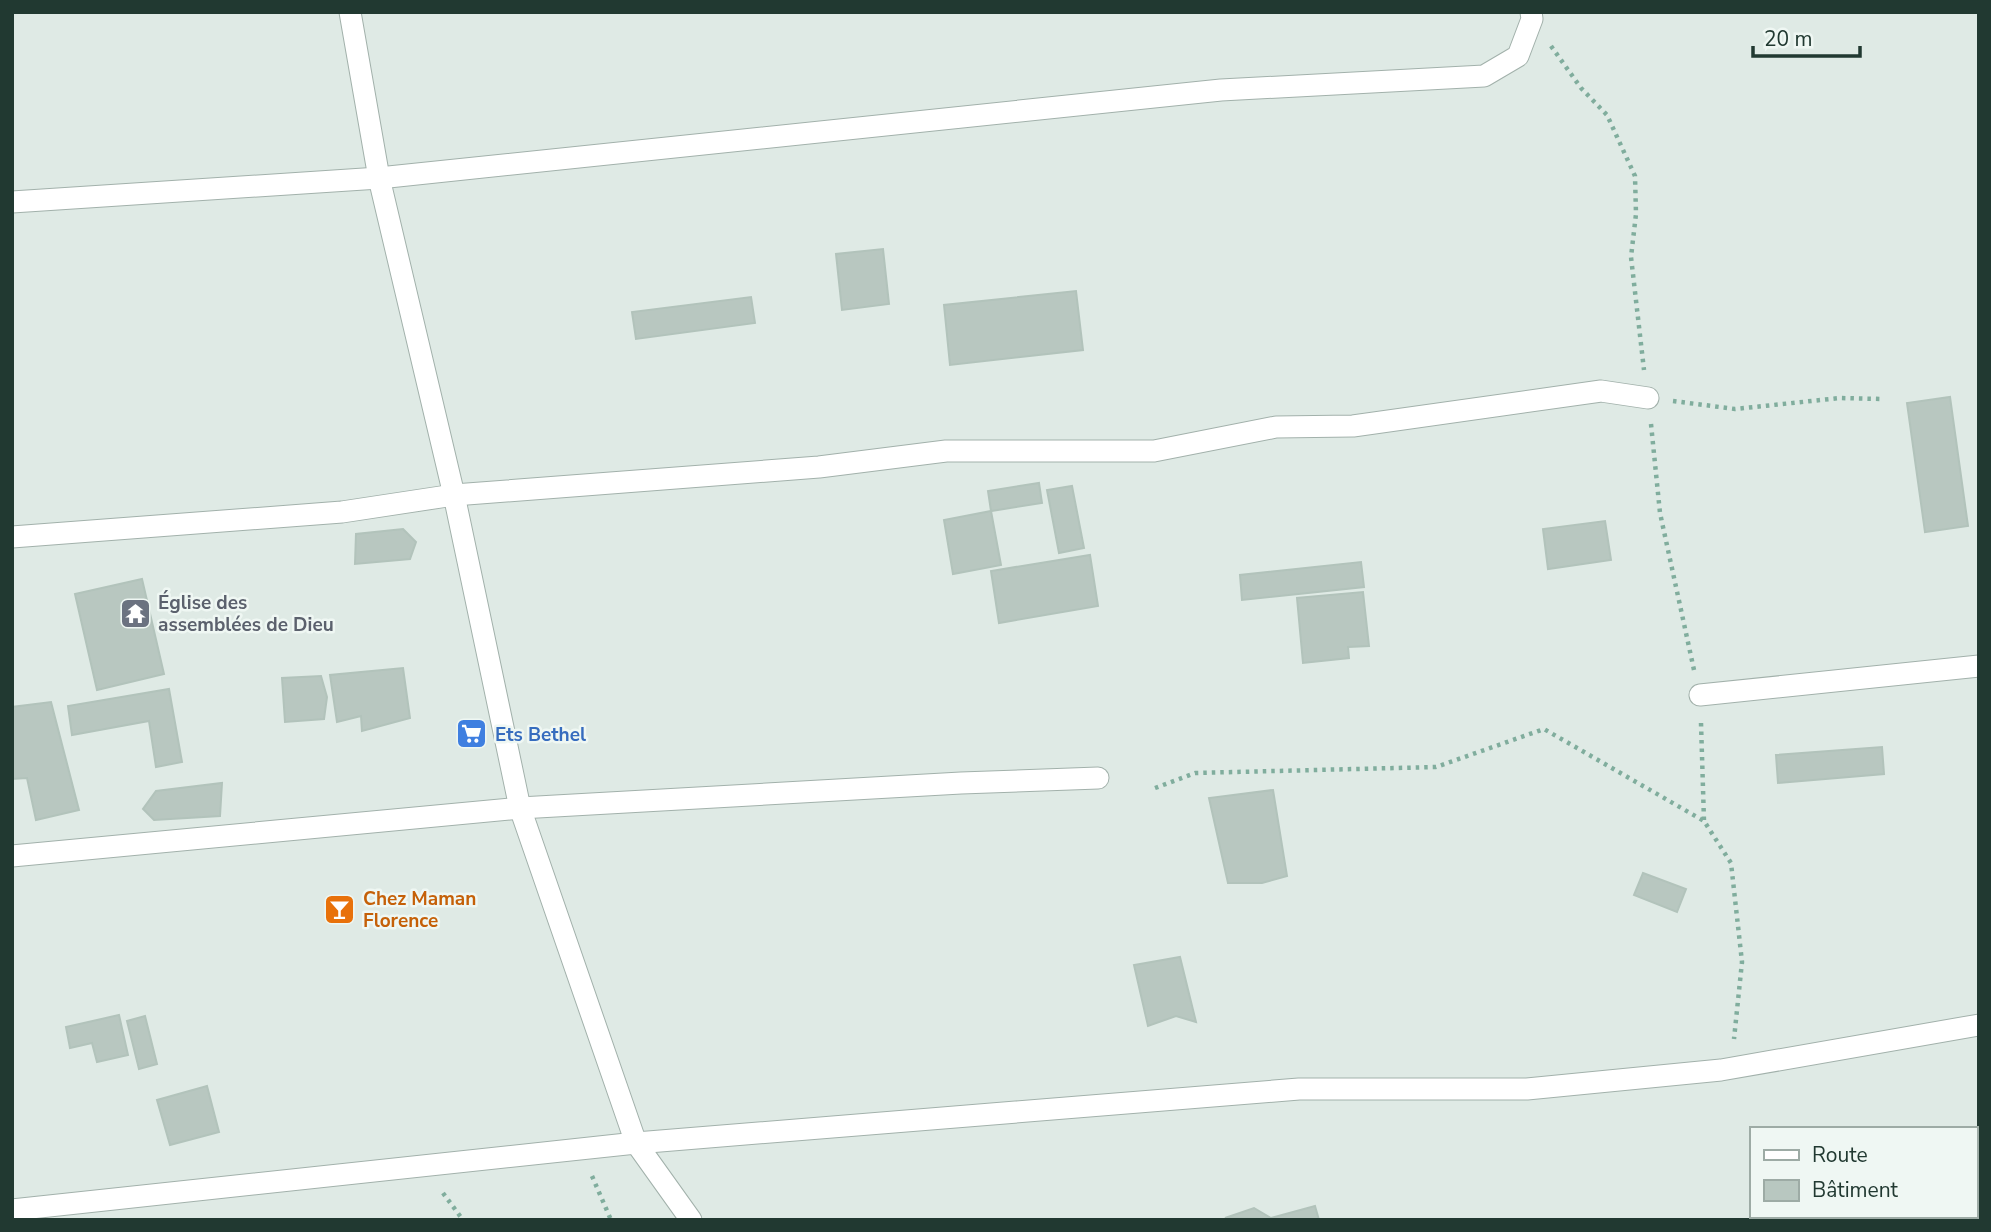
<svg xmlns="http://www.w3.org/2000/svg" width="1991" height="1232" font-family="'Nunito Sans',sans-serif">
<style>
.building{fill:#b8c7c0;stroke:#b2c3bb;stroke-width:2}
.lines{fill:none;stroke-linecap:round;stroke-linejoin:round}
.street-casing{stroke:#a2b1ab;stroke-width:23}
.path{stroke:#80ad9d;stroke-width:4.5;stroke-dasharray:3.5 5;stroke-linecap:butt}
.street{stroke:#fff;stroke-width:21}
.labels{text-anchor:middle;stroke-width:5;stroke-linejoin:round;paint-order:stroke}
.worship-label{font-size:19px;font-weight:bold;fill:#5b616d;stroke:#eff7f3;text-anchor:start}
.shop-label{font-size:19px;font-weight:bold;fill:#366cbe;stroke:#eff7f3;text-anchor:start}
.food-label{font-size:19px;font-weight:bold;fill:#c56008;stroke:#eff7f3;text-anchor:start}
</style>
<rect width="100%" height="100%" fill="#dfeae5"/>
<g class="building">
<polygon points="883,249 889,304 842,310 836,254"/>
<polygon points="1076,291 1083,350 950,365 944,305"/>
<polygon points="751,297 755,323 636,339 632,312"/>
<polygon points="1950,397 1968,526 1925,532 1907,403"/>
<polygon points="1039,483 1042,503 991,511 988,491"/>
<polygon points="1072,486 1084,548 1059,553 1047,490"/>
<polygon points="991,511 1001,565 953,574 944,520"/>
<polygon points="1605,521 1611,560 1548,569 1543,529"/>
<polygon points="403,529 416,542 410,559 355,564 356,534"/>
<polygon points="1090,555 1098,606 999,623 991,571"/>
<polygon points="1361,562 1364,587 1242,600 1240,575"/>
<polygon points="142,579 164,674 97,690 75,594"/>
<polygon points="1363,592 1369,646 1348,647 1349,658 1303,663 1297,598"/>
<polygon points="403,668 410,718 362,731 361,716 337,722 330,675"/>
<polygon points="321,676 327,697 324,719 285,722 282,678"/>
<polygon points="169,689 182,762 156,767 149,721 72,735 68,706"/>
<polygon points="51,702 79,810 36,820 27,778 12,779 12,707"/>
<polygon points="1882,747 1884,774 1778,783 1776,755"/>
<polygon points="222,783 220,816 154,820 143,809 156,791"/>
<polygon points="1273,790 1287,876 1262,883 1228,883 1209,798"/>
<polygon points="1643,873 1686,889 1677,912 1634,895"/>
<polygon points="1180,957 1196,1022 1176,1016 1148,1026 1134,965"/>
<polygon points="119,1015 128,1055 97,1062 92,1043 70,1048 66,1027"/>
<polygon points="145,1016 157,1064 139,1069 127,1021"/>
<polygon points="207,1086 219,1132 170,1145 157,1100"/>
<polygon points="1315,1206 1319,1220 1225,1218 1254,1208 1271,1218"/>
</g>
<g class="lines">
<defs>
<g id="street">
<polyline points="350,12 379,178 454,495 520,808 636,1143 691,1220"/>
<polyline points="12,202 379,178 1221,90 1484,76 1518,56 1532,19 1531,12"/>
<polyline points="12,537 342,512 454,495 819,467 946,451 1154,451 1276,427 1353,426 1601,391 1648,398"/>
<polyline points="1700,695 1979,666"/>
<polyline points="12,856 520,808 961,783 1098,778"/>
<polyline points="12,1210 636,1143 1299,1089 1527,1089 1721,1070 1979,1025"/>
</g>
</defs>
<use href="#street" class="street-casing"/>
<g class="path">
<polyline points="1551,46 1581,88 1607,115 1635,176 1636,214 1631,257 1644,370"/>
<polyline points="1673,401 1735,409 1840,398 1882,399"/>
<polyline points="1651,424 1660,513 1694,670"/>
<polyline points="1701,723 1704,821"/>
<polyline points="1155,788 1195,773 1436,767 1544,729 1704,821 1731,863 1742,962 1734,1039"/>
<polyline points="592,1176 611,1220"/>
<polyline points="443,1193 463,1220"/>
</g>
<use href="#street" class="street"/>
</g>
<defs>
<symbol id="temple-square" viewBox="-11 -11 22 22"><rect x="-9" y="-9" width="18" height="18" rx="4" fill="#6b7280" stroke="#eff7f3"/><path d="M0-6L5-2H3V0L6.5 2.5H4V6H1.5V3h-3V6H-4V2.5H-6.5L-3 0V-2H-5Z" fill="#fff"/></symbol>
<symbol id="supermarket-square" viewBox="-11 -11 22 22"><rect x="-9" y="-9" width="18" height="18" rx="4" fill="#3f7fe0" stroke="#eff7f3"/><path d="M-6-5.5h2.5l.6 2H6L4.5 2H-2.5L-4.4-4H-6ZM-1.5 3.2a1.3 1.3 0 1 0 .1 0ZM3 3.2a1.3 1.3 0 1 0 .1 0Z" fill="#fff"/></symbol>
<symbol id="bar-square" viewBox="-11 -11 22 22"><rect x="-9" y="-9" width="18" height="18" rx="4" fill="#e8710a" stroke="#eff7f3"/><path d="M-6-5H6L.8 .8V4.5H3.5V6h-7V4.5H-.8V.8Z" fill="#fff"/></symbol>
</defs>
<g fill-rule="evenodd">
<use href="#temple-square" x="118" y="596" width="35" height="35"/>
<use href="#supermarket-square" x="454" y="716" width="35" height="35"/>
<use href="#bar-square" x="322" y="892" width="35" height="35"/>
</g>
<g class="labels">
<g class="worship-label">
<text x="158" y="609">Église des<tspan x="158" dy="22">assemblées de Dieu</tspan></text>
</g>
<g class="shop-label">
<text x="495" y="741">Ets Bethel</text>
</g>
<g class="food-label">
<text x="363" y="905">Chez Maman<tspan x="363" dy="22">Florence</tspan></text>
</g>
</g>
<rect width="1991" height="1232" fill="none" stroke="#213931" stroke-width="28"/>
<rect x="1750" y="1127" width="228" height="91" fill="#eff7f3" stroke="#9daba5" stroke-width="2"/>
<rect x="1764" y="1150" width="35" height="10" fill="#ffffff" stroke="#9daba5" stroke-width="2"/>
<text x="1812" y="1162" font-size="21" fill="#213931">Route</text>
<rect x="1764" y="1180" width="35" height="21" fill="#b8c7c0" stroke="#9daba5" stroke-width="2"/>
<text x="1812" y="1197" font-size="21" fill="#213931">Bâtiment</text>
<path d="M1753 46v10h107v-10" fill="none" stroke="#213931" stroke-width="3.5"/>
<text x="1764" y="46" font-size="21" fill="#213931" stroke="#eff7f3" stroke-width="5" paint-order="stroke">20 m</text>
</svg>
